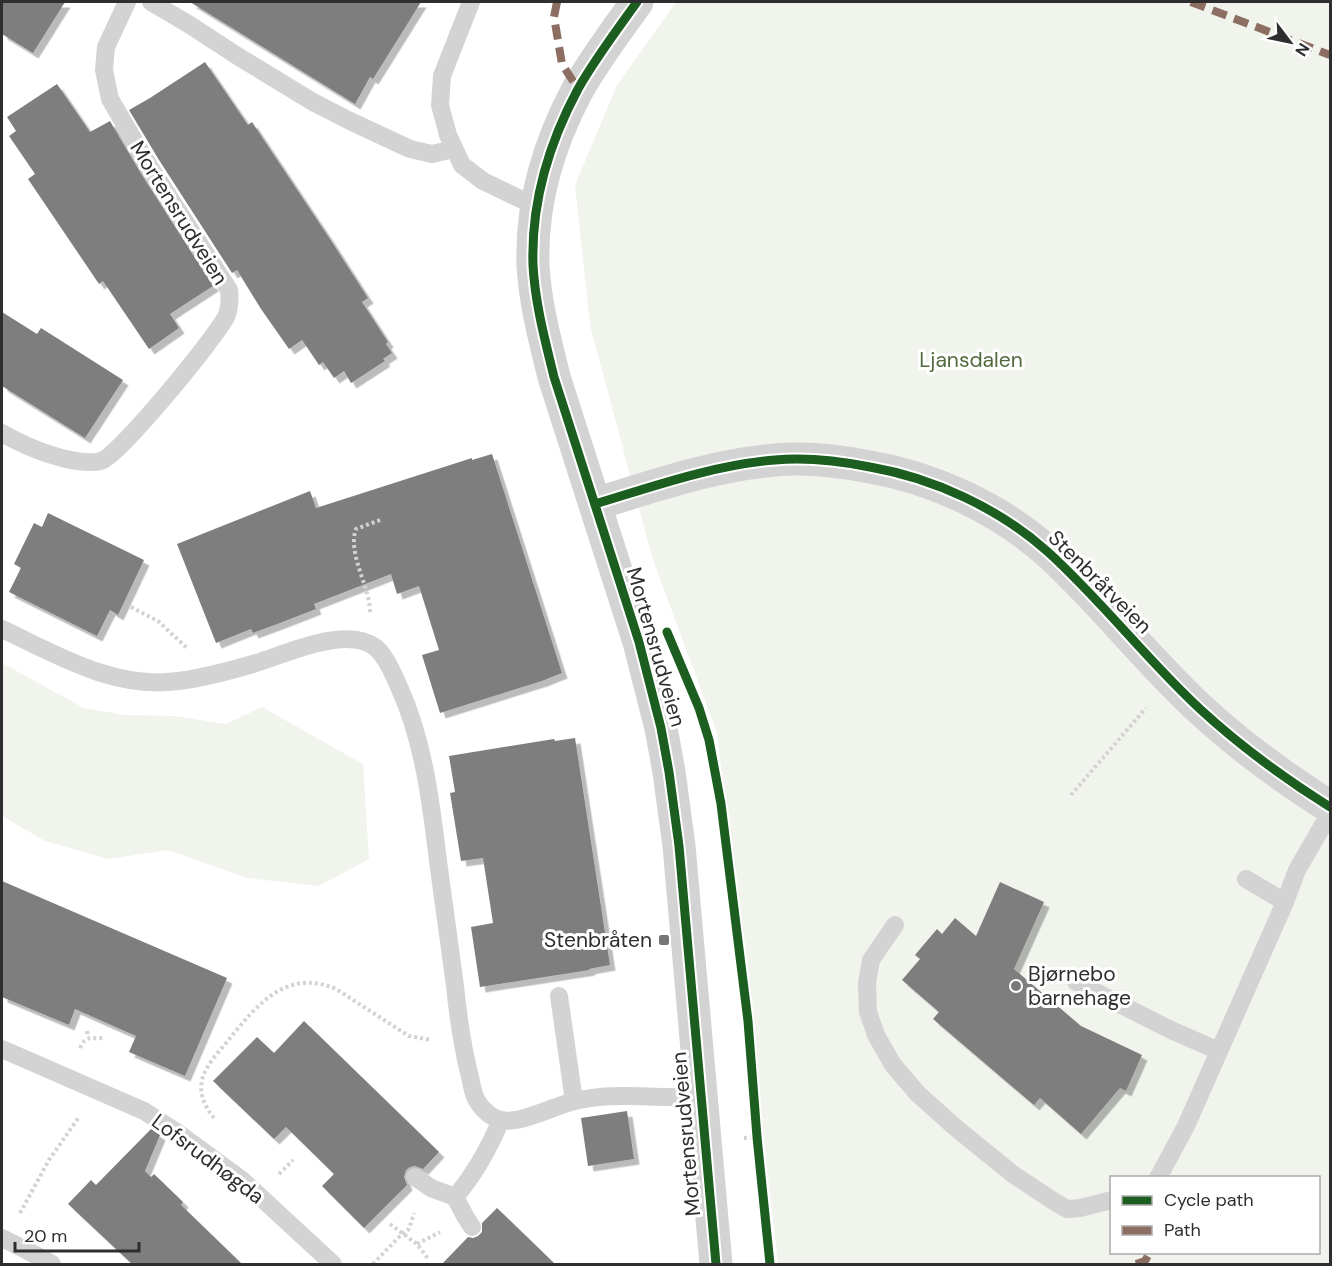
<svg xmlns="http://www.w3.org/2000/svg" width="1332" height="1266" font-family="'DM Sans',sans-serif">
<style>
.green{fill:#f0f4ec;fill-rule:evenodd}
.building{fill:#7e7e7e;filter:url(#shadow)}
.lines{fill:none;stroke-linecap:round;stroke-linejoin:round}
.path{stroke:#d3d3d3;stroke-width:4;stroke-dasharray:3 3;stroke-linecap:butt}
.service{stroke:#d3d3d3;stroke-width:18}
.minor{stroke:#d3d3d3;stroke-width:33}
.tertiary{stroke:#d3d3d3;stroke-width:33}
.quiet{stroke:#8d6e63;stroke-width:8;stroke-dasharray:15 8;stroke-linecap:butt}
.cycleway-casing{stroke:#fff;stroke-width:13}
.cycleway{stroke:#1b5e20;stroke-width:9}
.poi-dot{fill:#777;stroke:#fff;stroke-width:2}
.labels{text-anchor:middle;stroke-width:6;stroke-linejoin:round;paint-order:stroke}
.street-label{font-size:21px;fill:#2e2e2e;stroke:#fff}
.park-label{font-size:21px;fill:#50693d;stroke:#fff}
.poi-label{font-size:21px;fill:#2e2e2e;stroke:#fff;text-anchor:end}
</style>
<defs>
<filter id="shadow"><feDropShadow dx="5.5" dy="5.5" stdDeviation="0" flood-color="#0004"/></filter>
</defs>
<rect width="100%" height="100%" fill="#fff"/>
<g class="green">
<path d="M 676,2 L 1330,2 L 1330,1264 L 778,1264 L 717,733 L 652,557 L 590,325 L 575,185 L 617,85 ZM 1112,1178 L 1318,1178 L 1318,1252 L 1112,1252 Z"/>
<polygon points="2,663 84,708 124,715 174,716 226,724 262,707 363,764 369,859 319,886 247,878 168,850 108,859 45,841 2,816"/>
</g>
<g class="building">
<polygon points="2,2 65,2 33,53 2,34"/>
<polygon points="190,2 421,2 373,79 370,77 355,104"/>
<polygon points="205,62 248,125 252,122 330,239 368,298 362,302 388,342 386,344 392,353 383,359 385,361 351,383 344,371 334,378 323,362 319,365 302,340 289,349 261,309 237,270 232,273 159,160 129,110 150,98"/>
<polygon points="57,84 90,132 110,121 140,172 213,286 170,314 179,328 149,349 103,281 99,284 28,179 35,174 9,136 16,131 7,117"/>
<polygon points="2,312 37,334 41,328 123,380 85,438 2,386"/>
<polygon points="492,454 562,673 542,681 440,713 422,655 439,650 419,586 397,594 391,574 314,604 316,609 280,623 253,633 251,629 216,643 177,544 310,491 316,508 472,458 472,460"/>
<polygon points="48,513 144,560 118,615 110,610 97,636 9,592 21,568 14,564 34,523 42,527"/>
<polygon points="575,738 610,965 589,969 590,970 480,987 471,927 493,923 483,858 461,861 450,793 455,792 449,756 554,739 555,741"/>
<polygon points="2,881 227,978 185,1076 129,1052 136,1036 75,1009 69,1025 2,997"/>
<polygon points="1000,882 1044,902 1014,969 1081,1026 1142,1055 1126,1091 1120,1088 1081,1134 1040,1098 1034,1105 933,1019 939,1012 902,980 920,959 915,955 937,929 942,934 955,918 976,936"/>
<polygon points="304,1021 439,1152 423,1169 415,1166 410,1167 406,1170 404,1177 407,1185 364,1228 322,1186 334,1174 286,1127 274,1139 213,1081 257,1037 274,1053"/>
<polygon points="627,1111 634,1159 588,1166 581,1118"/>
<polygon points="151,1129 160,1135 145,1171 151,1177 154,1174 183,1202 181,1205 242,1264 132,1264 68,1204 91,1180 96,1185"/>
<polygon points="497,1208 555,1264 442,1264 468,1237 473,1238 478,1236 482,1232 482,1223"/>
</g>
<g class="lines">
<g class="path">
<polyline points="131,607 158,621 187,648"/>
<path d="M 370,612 C 370,587 347,553 356,529 L 380,520"/>
<polyline points="1071,795 1146,708"/>
<polyline points="87,1031 88,1037"/>
<path d="M 80,1048 C 86,1035 90,1039 103,1038"/>
<path d="M 214,1118 C 205,1107 199,1095 202,1080 C 206,1064 220,1051 230,1038 C 258,1004 287,968 336,989 L 409,1036 L 432,1040"/>
<polyline points="744,1138 757,1137"/>
<polyline points="279,1174 293,1160"/>
<polyline points="20,1213 49,1160 79,1117"/>
<polyline points="390,1224 417,1244 429,1260"/>
<polyline points="417,1244 440,1232"/>
<polyline points="373,1264 399,1237 409,1229 414,1213"/>
<polyline points="763,1264 770,1261"/>
</g>
<g class="service">
<polyline points="151,2 190,25 239,57 313,102 350,121 410,149 432,154 454,149"/>
<polyline points="471,2 442,76 440,105 448,135 462,165 483,181 537,207"/>
<path d="M 2,433 C 26,447 73,467 101,461 C 119,456 215,338 226,317 C 230,308 230,299 229,290 L 149,166 L 110,99 L 104,70 L 106,47 L 127,2"/>
<path d="M 2,629 C 57,655 115,690 178,681 C 203,678 229,671 253,664 C 284,655 345,625 375,647 C 387,657 394,676 400,689 C 424,743 431,803 438,861 C 444,903 449,944 455,986 C 458,1016 462,1044 469,1073 C 471,1080 472,1088 474,1094 C 478,1106 489,1117 501,1120 C 519,1125 556,1105 575,1101 C 608,1093 639,1097 673,1097 C 682,1097 692,1096 701,1095"/>
<polyline points="1246,879 1285,902"/>
<polyline points="895,925 871,960 867,983 868,1012 876,1035 893,1065 918,1094 956,1128 1014,1175 1055,1202 1067,1209 1080,1208 1112,1200"/>
<polyline points="1076,982 1171,1030 1219,1051"/>
<polyline points="559,996 574,1101"/>
<polyline points="2,1049 144,1111 178,1133 242,1180 333,1264"/>
<path d="M 415,1177 L 431,1188 L 455,1197 C 475,1174 489,1148 501,1120"/>
<polyline points="1158,1178 1186,1126 1285,902 1297,870 1330,813"/>
<polyline points="455,1197 465,1216 472,1227"/>
<polyline points="2,1238 28,1251 52,1264"/>
</g>
<path class="minor" d="M 595,504 C 654,486 714,465 775,460 C 807,457 840,461 870,467 C 934,478 1000,509 1048,552 C 1102,601 1147,660 1200,709 C 1240,746 1284,778 1330,807"/>
<path class="tertiary" d="M 637,2 C 617,30 595,59 578,89 C 549,143 531,203 533,265 C 535,303 545,340 554,377 L 639,642 L 661,728 L 669,772 L 679,846 L 716,1264"/>
<g class="quiet">
<polyline points="557,2 554,17 562,64 578,89"/>
<polyline points="1191,2 1330,55"/>
<polyline points="1136,1264 1145,1261 1150,1252"/>
</g>
<defs>
<g id="cycleway">
<path d="M 637,2 C 617,30 595,59 578,89 C 549,143 531,203 533,265 C 535,303 545,340 554,377 L 639,642 L 661,728 L 669,772 L 679,846 L 716,1264"/>
<path d="M 595,504 C 654,486 714,465 775,460 C 807,457 840,461 870,467 C 934,478 1000,509 1048,552 C 1102,601 1147,660 1200,709 C 1240,746 1284,778 1330,807"/>
<polyline points="667,632 699,708 709,740 721,804 748,1021 757,1137 770,1264"/>
</g>
</defs>
<use href="#cycleway" class="cycleway-casing"/>
<use href="#cycleway" class="cycleway"/>
</g>
<g class="poi-dot">
<rect x="658" y="934" width="12" height="12" rx="3"/>
<circle cx="1016" cy="986" r="6"/>
</g>
<g class="labels">
<g class="street-label">
<text transform="translate(179 213) rotate(58)" y="7">Mortensrudveien</text>
<text transform="translate(1100 582) rotate(45)" y="7">Stenbråtveien</text>
<text transform="translate(656 647) rotate(74)" y="7">Mortensrudveien</text>
<text transform="translate(686 1134) rotate(-95)" y="7">Mortensrudveien</text>
<text transform="translate(208 1159) rotate(37)" y="7">Lofsrudhøgda</text>
</g>
<g class="park-label">
<text x="971" y="367">Ljansdalen</text>
</g>
<g class="poi-label">
<text x="652" y="947">Stenbråten</text>
<text x="1028" y="981" text-anchor="start">Bjørnebo<tspan x="1028" dy="24">barnehage</tspan></text>
</g>
</g>
<rect width="1332" height="1266" fill="none" stroke="#2e2e2e" stroke-width="6"/>
<rect x="1110" y="1176" width="210" height="78" fill="#ffffff" stroke="#ababab" stroke-width="1.5"/>
<rect x="1122" y="1196" width="30" height="9" fill="#1b5e20" stroke="#ababab" stroke-width="1.5"/>
<text x="1164" y="1206" font-size="18" fill="#2e2e2e">Cycle path</text>
<rect x="1122" y="1226" width="30" height="9" fill="#8d6e63" stroke="#ababab" stroke-width="1.5"/>
<text x="1164" y="1236" font-size="18" fill="#2e2e2e">Path</text>
<g transform="translate(1290 42) rotate(122)" stroke="#ffffff" stroke-width="4.5" paint-order="stroke">
<path d="M0-4.5L10 22L0 15L-10 22Z" fill="#2e2e2e"/>
<text y="-9" font-size="16" font-weight="bold" text-anchor="middle" fill="#2e2e2e">N</text>
</g>
<path d="M15 1242v9h124v-9" fill="none" stroke="#2e2e2e" stroke-width="3"/>
<text x="24" y="1242" font-size="18" fill="#2e2e2e" stroke="#ffffff" stroke-width="4.5" paint-order="stroke">20 m</text>
</svg>
